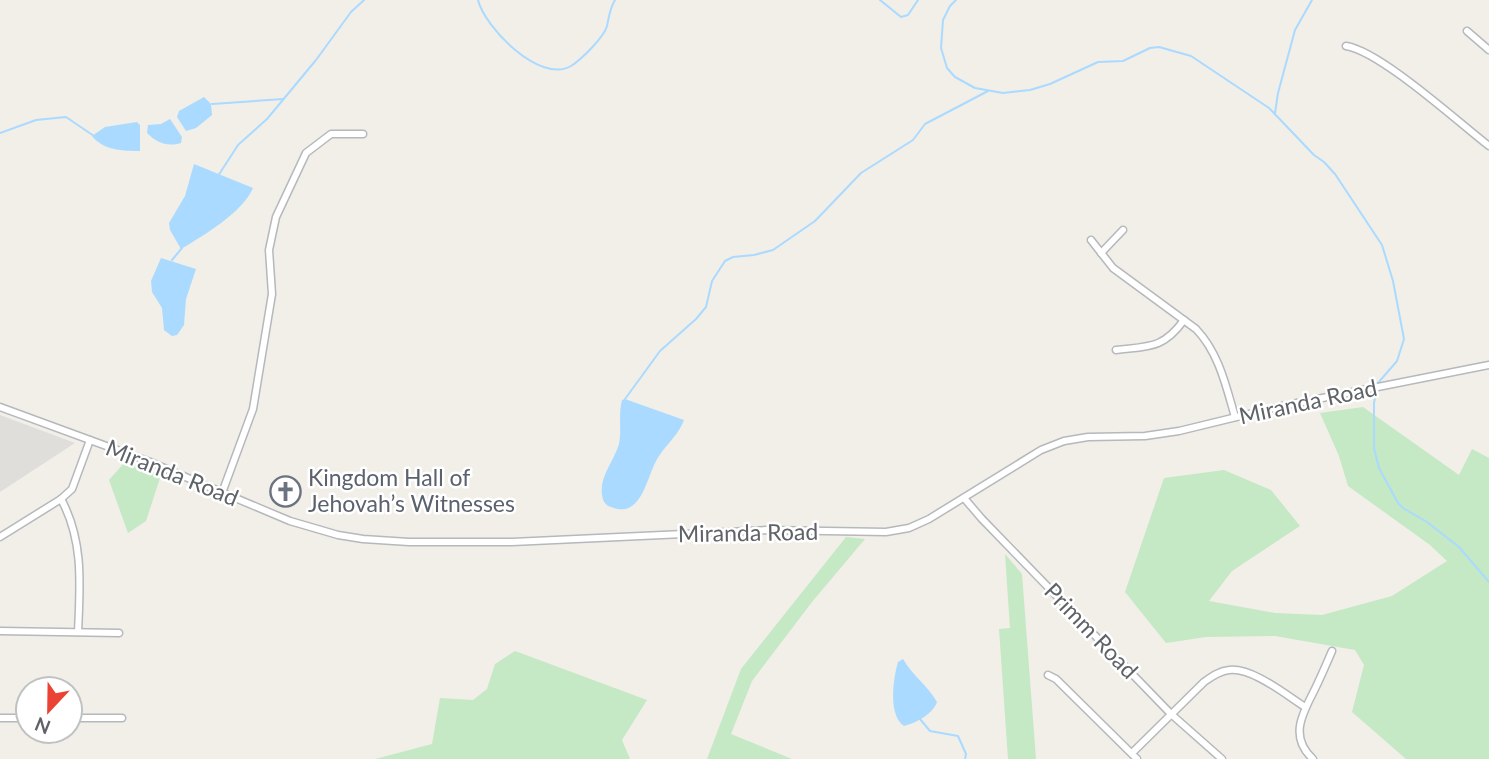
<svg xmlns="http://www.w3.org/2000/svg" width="1489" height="759" font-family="Lato,sans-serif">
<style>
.industrial{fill:#e0deda}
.green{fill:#c5e8c5}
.water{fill:#aadaff}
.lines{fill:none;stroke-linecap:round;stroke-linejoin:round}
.stream{stroke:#aadaff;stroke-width:2}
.minor-casing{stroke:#b5b8bc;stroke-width:9}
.minor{stroke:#fff;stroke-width:6}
.labels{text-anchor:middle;stroke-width:5;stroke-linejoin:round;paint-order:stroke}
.street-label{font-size:23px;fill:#5f6368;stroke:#fff}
.worship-label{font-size:23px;fill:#5b616d;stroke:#fff;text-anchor:start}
</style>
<rect width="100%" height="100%" fill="#f1efe8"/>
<polygon class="industrial" points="0,415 75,443 0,492"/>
<g class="green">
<polygon points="1363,407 1459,475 1472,449 1489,458 1489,759 1406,759 1352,712 1364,665 1355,650 1275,636 1206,637 1166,643 1125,592 1164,478 1224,470 1271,490 1300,526 1232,571 1209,601 1275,613 1322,615 1392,596 1447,561 1430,545 1348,486 1339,456 1320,413"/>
<polygon points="126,461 161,475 146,521 128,533 109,480"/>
<polygon points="846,537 865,539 812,602 752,681 731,734 792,759 707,759 741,669"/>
<polygon points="1005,554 1022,574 1036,759 1008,759 999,629 1010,628"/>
<polygon points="515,651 647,700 622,740 630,759 375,759 432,744 440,698 473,700 487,689 495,664"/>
</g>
<g class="water">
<polygon points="204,97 211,104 212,115 196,128 186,131 177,117 179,111"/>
<path d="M 170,119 L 182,137 L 181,143 C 167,147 157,143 147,133 L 148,125 L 161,124 Z"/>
<path d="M 137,122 L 140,125 L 140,151 C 122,151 103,150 92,136 L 105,127 Z"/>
<path d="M 194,164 L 253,188 C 243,212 203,236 181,249 L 170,230 L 169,223 L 185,196 Z"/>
<polygon points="161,258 196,269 186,299 184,325 177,335 172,336 164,330 162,308 152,292 151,281"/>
<path d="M 625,399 L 684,420 C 679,434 667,444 659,456 C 646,475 643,520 611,507 C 605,505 603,501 602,495 C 599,477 614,461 619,444 C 622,429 618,415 622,400 Z"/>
<path d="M 903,659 C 912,675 928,686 937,702 C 933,714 916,723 904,726 C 888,715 893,679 898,662 Z"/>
</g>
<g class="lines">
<g class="stream">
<path d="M 478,0 C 485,28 540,84 571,66 C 582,59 604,37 607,26 C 609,16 610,8 615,0"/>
<polyline points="880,0 901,17 908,15 918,0"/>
<polyline points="956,0 950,6 943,20 941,48 947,68 955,77 975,88 1003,93 1030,90 1050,84 1098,62 1123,61 1150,48 1159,47 1191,56 1269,108 1314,155 1324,162 1335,174 1382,245 1393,281 1404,339 1397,361 1378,383"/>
<polyline points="212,104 283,99"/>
<polyline points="1275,113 1278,93 1295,30 1312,0"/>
<polyline points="0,133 36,120 66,117 94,136"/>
<polyline points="218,176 238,145 267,119 316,60 351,12 364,0"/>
<polyline points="172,260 182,248"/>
<polyline points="1377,389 1374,403 1374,448 1379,468 1398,503 1403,508 1427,522 1459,547 1489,582"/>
<polyline points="625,399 660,351 696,319 706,307 712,281 725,261 733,257 754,255 773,250 815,221 861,173 913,140 925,124 988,91"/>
<polyline points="920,719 930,731 958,736 966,754 965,759"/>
</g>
<defs>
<g id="minor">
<polyline points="1467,31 1489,50"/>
<path d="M 1346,46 C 1380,51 1458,122 1489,146"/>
<path d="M 1091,240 L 1113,268 L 1196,329 C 1219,353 1226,386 1235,417"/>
<polyline points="1101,253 1123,230"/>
<path d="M 1116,350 C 1149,346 1163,349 1184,320"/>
<polyline points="0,407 150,462 290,521 338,535 363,539 409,542 512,542 767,530 886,532 909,528 929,519 1041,450 1064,441 1088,437 1145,436 1179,431 1282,406 1489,365"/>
<polyline points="222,493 253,409 272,294 269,250 276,217 306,153 331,134 363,134"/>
<polyline points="964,498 982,519 1171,714 1222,759"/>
<path d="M 61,499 C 84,541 80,586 78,632"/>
<polyline points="0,537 61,499 72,489 90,440"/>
<polyline points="0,631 119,633"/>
<polyline points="1048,675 1056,679 1137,759"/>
<polyline points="0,718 28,718"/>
<polyline points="70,718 122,718"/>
<path d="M 1132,753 L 1204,682 C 1211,677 1219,671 1229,670 C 1252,667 1286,695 1305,707"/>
<path d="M 1313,759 C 1290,738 1301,716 1313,693 C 1320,679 1326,665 1332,651"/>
</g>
</defs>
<use href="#minor" class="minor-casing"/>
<use href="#minor" class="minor"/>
</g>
<defs>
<symbol id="church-ring" viewBox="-11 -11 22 22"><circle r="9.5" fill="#fff" stroke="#6b7280" stroke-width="1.5"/><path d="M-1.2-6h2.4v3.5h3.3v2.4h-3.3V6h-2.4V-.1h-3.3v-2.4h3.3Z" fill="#6b7280"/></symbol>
</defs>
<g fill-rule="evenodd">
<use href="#church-ring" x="268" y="474" width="35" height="35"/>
</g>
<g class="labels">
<g class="street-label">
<text transform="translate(1308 402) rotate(-12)" y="8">Miranda Road</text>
<text transform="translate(172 473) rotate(22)" y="8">Miranda Road</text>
<text transform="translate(748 533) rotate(-1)" y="8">Miranda Road</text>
<text transform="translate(1091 631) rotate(46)" y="8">Primm Road</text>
</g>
<g class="worship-label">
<text x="308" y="486">Kingdom Hall of<tspan x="308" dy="26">Jehovah’s Witnesses</tspan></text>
</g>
</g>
<g transform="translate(49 710) rotate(202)"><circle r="33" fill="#ffffff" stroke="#bfc1c3" stroke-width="2"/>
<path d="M0-5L12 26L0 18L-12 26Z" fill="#ea4335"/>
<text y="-10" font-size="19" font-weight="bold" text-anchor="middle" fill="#5f6368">N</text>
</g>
</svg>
